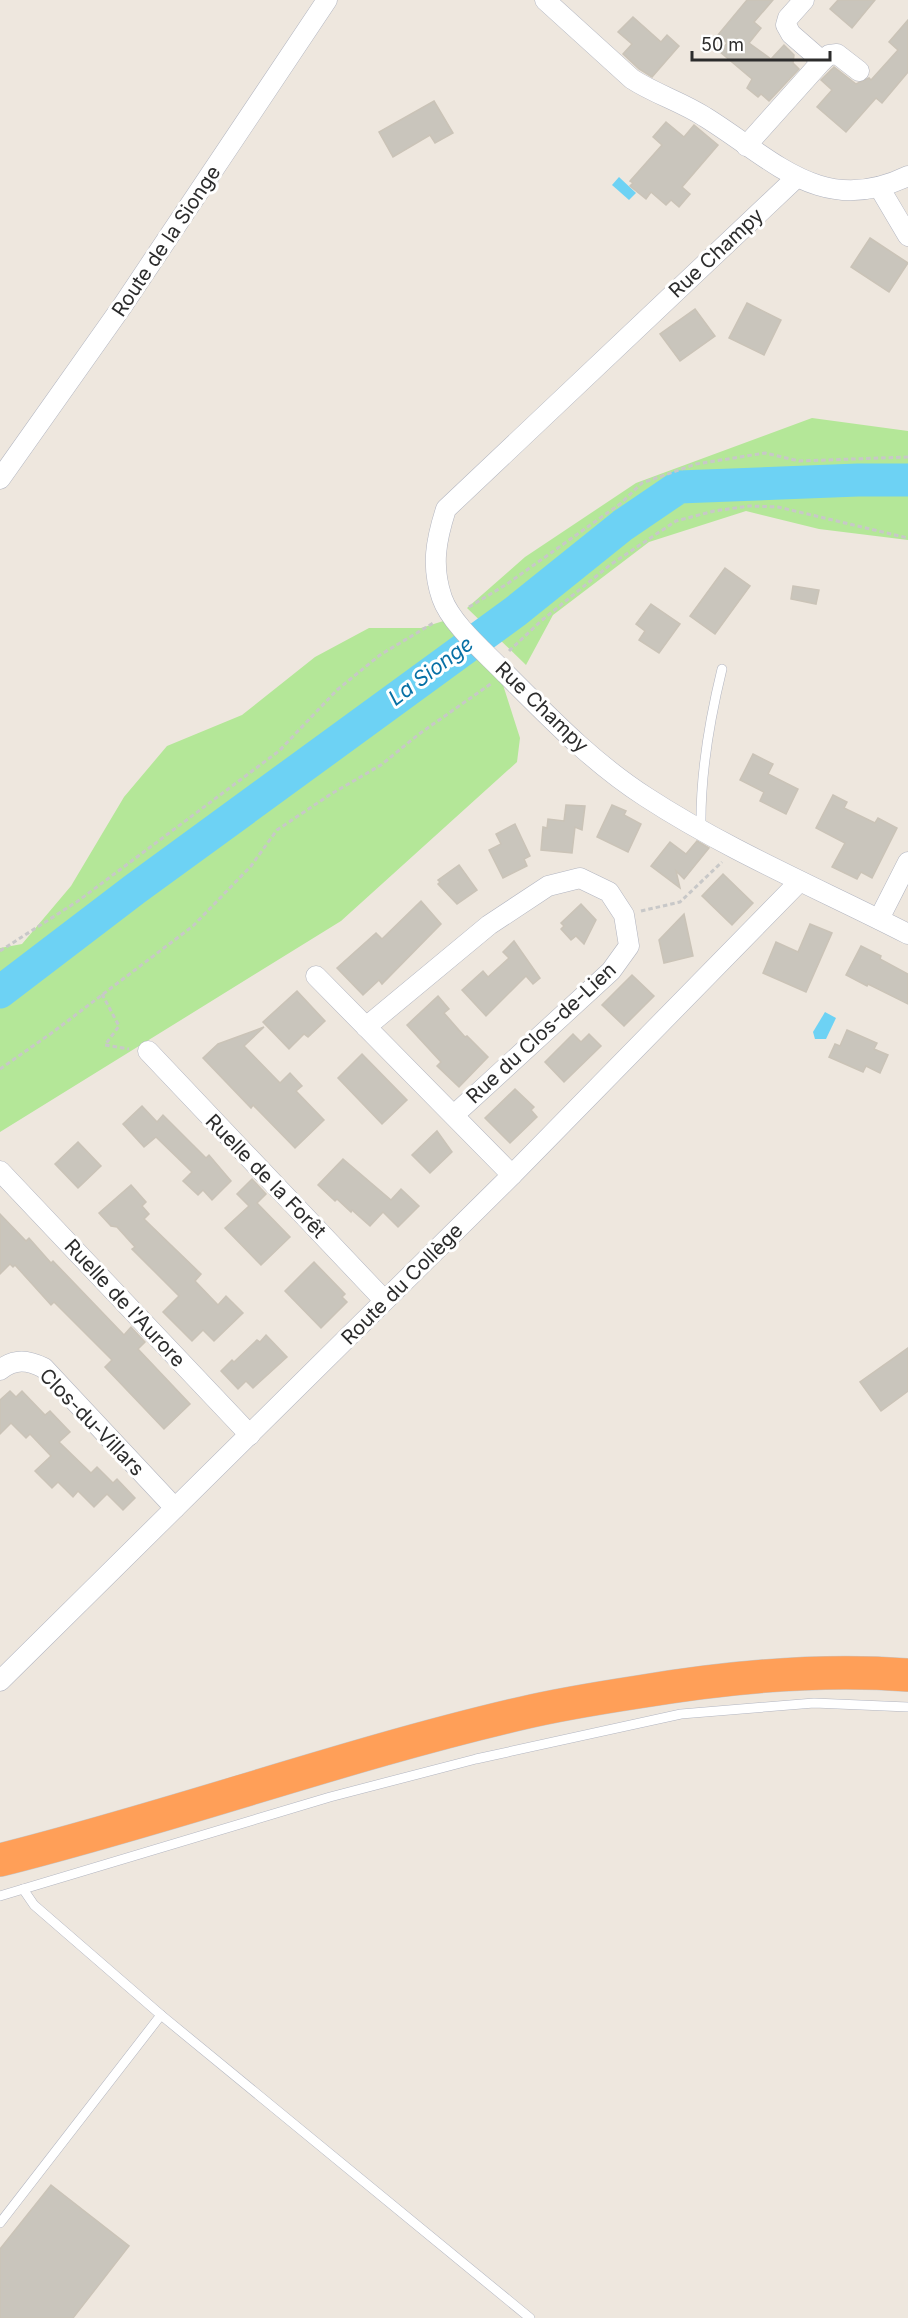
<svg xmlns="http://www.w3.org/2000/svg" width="908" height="2318" font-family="Inter,sans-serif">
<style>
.green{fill:#b4e798}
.water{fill:#6dd2f4}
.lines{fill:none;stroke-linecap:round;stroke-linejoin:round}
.river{stroke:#6dd2f4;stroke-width:33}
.building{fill:#c9c5bc;stroke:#cac3b7;stroke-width:1.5}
.lane-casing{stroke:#b2b5c0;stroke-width:10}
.street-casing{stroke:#b2b5c0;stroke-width:21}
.highway-casing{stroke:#c8c8c8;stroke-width:34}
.path{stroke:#c8c8c8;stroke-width:3;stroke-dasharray:4.5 3;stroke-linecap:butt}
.lane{stroke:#fff;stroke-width:9}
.street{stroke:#fff;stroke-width:20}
.highway{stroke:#ff9f58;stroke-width:33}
.labels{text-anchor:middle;stroke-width:6;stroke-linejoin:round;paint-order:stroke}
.street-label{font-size:20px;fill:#2c2c2c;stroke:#fff}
.water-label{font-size:21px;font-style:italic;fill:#0770a5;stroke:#fff}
</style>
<rect width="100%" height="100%" fill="#eee7de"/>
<g class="green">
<polygon points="812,418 908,431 908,540 819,529 746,511 649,542 553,615 526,665 467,608 525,557 636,483"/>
<polygon points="453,618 496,663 520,738 517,762 341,921 0,1132 0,948 22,944 71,886 124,797 167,746 242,715 315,657 369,628 421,628"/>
</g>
<g class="water">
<polygon points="619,177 636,193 629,200 612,185"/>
<polygon points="825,1012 836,1018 826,1039 815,1039 813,1032"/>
</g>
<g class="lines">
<polyline class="river" points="0,992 135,889 516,611 623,525 679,487 858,480 908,480"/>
</g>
<g class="building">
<polygon points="747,0 773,0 754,22 761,28 749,43 771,59 784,45 794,55 793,63 799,69 769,101 761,94 758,97 747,88 752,79 720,52 727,43 718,35"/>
<polygon points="838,0 875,0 852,28 830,9"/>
<polygon points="633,17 661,42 667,35 679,46 652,77 639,69 623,54 632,44 618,32"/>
<polygon points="908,20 908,72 882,103 876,98 846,132 817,107 832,90 821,80 834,67 856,84 869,78 871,80 898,50 889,42"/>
<polygon points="434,101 453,133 435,143 430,135 393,157 379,132"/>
<polygon points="666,122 684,137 694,125 718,145 682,187 690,194 679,207 671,200 666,205 651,192 646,199 630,186 633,183 630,181 662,145 653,137"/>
<polygon points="870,238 908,263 889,292 851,267"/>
<polygon points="747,303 781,320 764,355 729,338"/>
<polygon points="695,309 715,336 680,361 660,334"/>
<polygon points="725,568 750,586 715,634 690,616"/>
<polygon points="793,586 819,590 816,604 791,599"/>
<polygon points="651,604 680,624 659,653 639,640 645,631 636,624"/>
<polygon points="753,754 773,764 768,774 798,789 786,814 760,801 764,792 740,780"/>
<polygon points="833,795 847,802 844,808 875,823 878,818 897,828 872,878 861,872 857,879 832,867 845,843 816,828"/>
<polygon points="566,805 585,806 582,830 575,827 572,853 541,850 543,827 547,828 548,819 564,821"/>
<polygon points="612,805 626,811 624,815 641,824 628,852 597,837"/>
<polygon points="515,824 530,856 524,859 527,866 503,878 489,850 501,844 496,834"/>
<polygon points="697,841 709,848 684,879 676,871 680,888 651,866 670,842 686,854"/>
<polygon points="459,865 477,890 457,904 438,884 440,882 438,880"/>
<polygon points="723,874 753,903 732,925 702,896"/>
<polygon points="421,901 441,924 382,984 379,980 363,995 337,968 376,933 382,939"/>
<polygon points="581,904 596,920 584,944 576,936 571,940 561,929 564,926 561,923"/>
<polygon points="684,914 693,956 664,963 659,940"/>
<polygon points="810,924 832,933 806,992 763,973 776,942 798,952"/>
<polygon points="514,941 540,978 533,984 526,976 486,1016 462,990 483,971 488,977 509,958 503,952"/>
<polygon points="861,946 881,956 880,959 908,974 908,1004 868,984 867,986 846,975"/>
<polygon points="632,975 654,996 624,1026 602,1005"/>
<polygon points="297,991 325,1021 308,1037 304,1034 289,1049 263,1022"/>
<polygon points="438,996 449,1009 444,1013 465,1037 467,1036 488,1057 459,1087 437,1066 441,1062 407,1025"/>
<polygon points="264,1027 244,1046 280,1083 290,1073 302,1086 296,1091 324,1120 295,1148 253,1105 251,1108 203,1058 218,1044"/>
<polygon points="847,1030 877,1043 874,1049 888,1055 880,1073 866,1066 863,1072 829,1057 835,1044 840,1046"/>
<polygon points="573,1034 581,1042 589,1034 601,1046 564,1082 545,1062"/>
<polygon points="362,1054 407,1100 382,1124 338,1078"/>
<polygon points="515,1089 534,1107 531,1110 537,1117 510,1143 485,1118"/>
<polygon points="142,1106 157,1122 163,1115 206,1158 209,1155 231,1181 212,1200 203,1190 198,1195 183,1181 192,1172 156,1137 144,1147 123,1124"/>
<polygon points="437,1131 452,1152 430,1173 412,1155"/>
<polygon points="78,1142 101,1166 78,1188 55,1164"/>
<polygon points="343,1159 391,1200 401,1189 419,1206 398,1227 383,1212 370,1226 352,1210 351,1212 337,1199 335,1201 318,1185"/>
<polygon points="252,1179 266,1194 257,1203 290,1237 261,1265 225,1228 249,1206 237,1194"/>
<polygon points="131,1185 146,1202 142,1206 149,1214 144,1219 201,1274 195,1281 218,1305 226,1296 243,1313 214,1341 203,1330 192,1341 163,1312 179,1296 132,1249 135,1247 117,1227 111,1226 99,1213"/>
<polygon points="0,1214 26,1241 29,1238 51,1263 53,1261 124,1335 131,1327 145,1342 138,1349 190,1404 164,1429 105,1367 112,1360 54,1302 51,1305 15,1265 13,1267 10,1264 0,1274"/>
<polygon points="314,1262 345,1294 342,1297 347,1302 321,1328 285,1291"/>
<polygon points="266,1335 287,1357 253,1388 246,1381 238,1389 221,1371 232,1360 234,1362 257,1340 260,1342"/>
<polygon points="908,1348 908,1391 881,1411 860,1382"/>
<polygon points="10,1391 16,1397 22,1391 45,1415 50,1411 70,1432 59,1442 91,1473 97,1467 113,1483 117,1479 135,1498 123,1510 107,1494 94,1507 78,1491 73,1497 58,1482 52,1488 35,1471 51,1456 30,1434 26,1438 11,1423 0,1434 0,1400"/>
<polygon points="51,2185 129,2246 73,2318 0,2318 0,2249"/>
</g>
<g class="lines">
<defs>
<g id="lane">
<path d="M 701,829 C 700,774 709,722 722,669"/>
<polyline points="23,1889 34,1905 161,2015 530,2318"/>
<polyline points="0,1896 330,1797 476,1759 681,1714 814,1703 908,1707"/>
<polyline points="0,2223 161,2015"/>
</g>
<g id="street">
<path d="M 545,0 L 632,79 C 655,94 682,102 705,117 C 773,159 822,218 908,176"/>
<polyline points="804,0 788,18 786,25 791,34 822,61 829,55 837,54 859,71"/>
<polyline points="746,146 822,61"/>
<path d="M 796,178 L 446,509 C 436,540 431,566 442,598 C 451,624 486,653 506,674 C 550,718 593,763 646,797 C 729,851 820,889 908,934"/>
<polyline points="879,187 908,236"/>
<polyline points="0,479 123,305 327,0"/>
<polyline points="879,919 908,862"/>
<polyline points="316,976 512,1175"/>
<polyline points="366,1027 489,925 548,886 580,878 609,892 624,915 629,946 611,971 454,1115"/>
<polyline points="148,1051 384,1300"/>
<polyline points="0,1171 250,1435"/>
<path d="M 0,1370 C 15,1358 28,1360 44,1368 L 175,1508"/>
<polyline points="0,1681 512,1175 799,882"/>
</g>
<path id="highway" d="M 0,1860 C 176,1816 346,1754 523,1713 C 561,1704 599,1698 638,1692 C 727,1677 818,1668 908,1675"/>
</defs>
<use href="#lane" class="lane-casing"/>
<use href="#street" class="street-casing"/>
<use href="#highway" class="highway-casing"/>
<g class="path">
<polyline points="469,607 507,584 620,504 642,483 696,464 765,453 799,461 908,457"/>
<polyline points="509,651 541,621 610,565 676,521 714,511 749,506 778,507 908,538"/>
<polyline points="641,911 680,902 722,862"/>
<polyline points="0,951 78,901 279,751 337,690 380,655 435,622"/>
<polyline points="102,994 119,1026 105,1045 129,1049"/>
<polyline points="0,1069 53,1032 193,926 251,866 277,830 331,794 381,765 419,734 492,683"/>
</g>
<use href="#lane" class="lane"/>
<use href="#street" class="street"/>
<use href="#highway" class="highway"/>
</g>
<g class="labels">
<g class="street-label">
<text transform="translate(166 241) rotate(-56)" y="7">Route de la Sionge</text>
<text transform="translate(716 253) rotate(-43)" y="7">Rue Champy</text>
<text transform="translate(542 707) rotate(44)" y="7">Rue Champy</text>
<text transform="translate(541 1033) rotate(-43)" y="7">Rue du Clos-de-Lien</text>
<text transform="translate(266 1176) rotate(46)" y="7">Ruelle de la Forêt</text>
<text transform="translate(402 1284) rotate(-45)" y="7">Route du Collège</text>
<text transform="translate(125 1303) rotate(47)" y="7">Ruelle de l'Aurore</text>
<text transform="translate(92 1422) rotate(46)" y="7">Clos-du-Villars</text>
</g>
<g class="water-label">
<text transform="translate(431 671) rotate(-37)" y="7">La Sionge</text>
</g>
</g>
<path d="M692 51v9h138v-9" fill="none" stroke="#2c2c2c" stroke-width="3"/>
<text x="701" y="51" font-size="18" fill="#2c2c2c" stroke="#ffffff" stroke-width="4.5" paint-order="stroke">50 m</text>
</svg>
